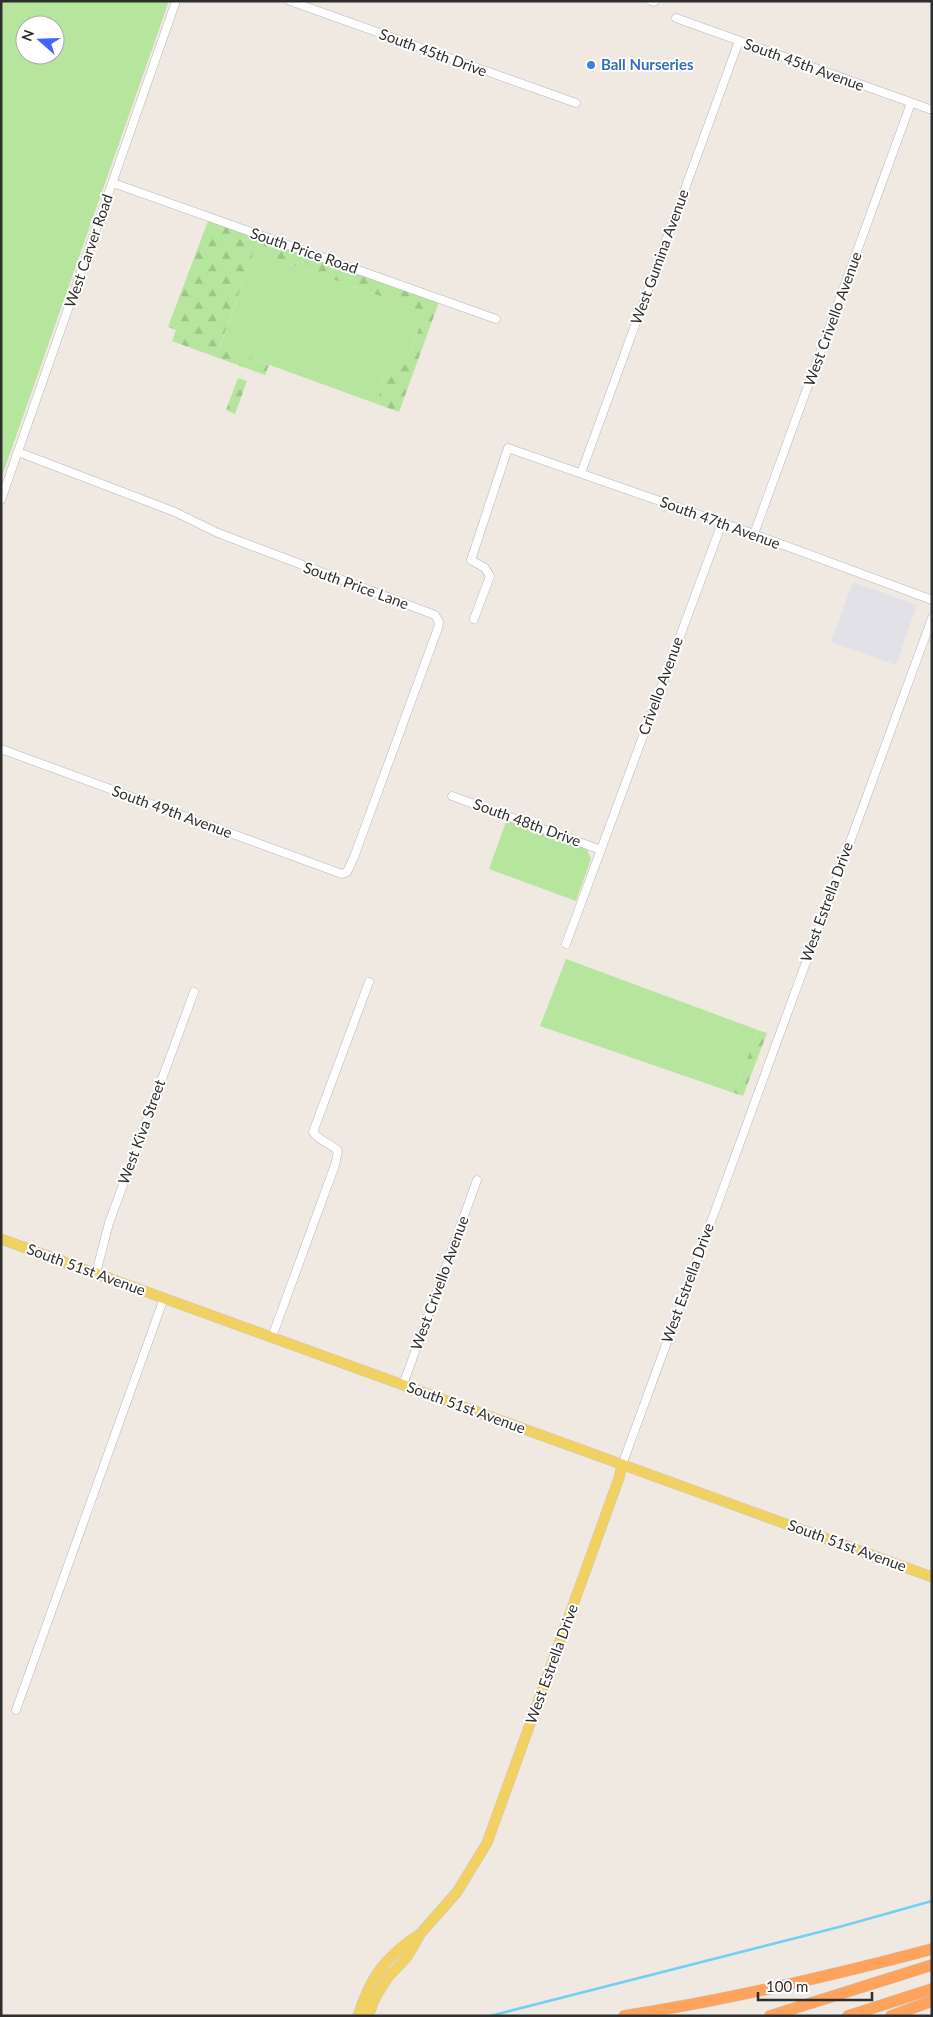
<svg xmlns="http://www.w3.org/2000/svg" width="933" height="2017" font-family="Lato,sans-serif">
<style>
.industrial{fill:#e3e1e8}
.grass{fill:#b6e59e;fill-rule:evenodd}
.forest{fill:url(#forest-firs)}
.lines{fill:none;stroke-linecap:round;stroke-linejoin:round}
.stream{stroke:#75cff0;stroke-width:2.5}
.minor-casing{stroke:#b4b7c1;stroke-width:9}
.major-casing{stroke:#c9c9c9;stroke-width:11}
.highway-casing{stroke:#c9c9c9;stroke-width:12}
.minor{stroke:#fff;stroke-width:8}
.major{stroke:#f2d163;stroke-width:10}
.highway{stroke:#ffa35c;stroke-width:11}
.shop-dot{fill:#3f7fe0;stroke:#fff;stroke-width:2}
.labels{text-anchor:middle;stroke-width:4;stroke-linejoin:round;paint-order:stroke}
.street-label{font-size:15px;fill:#2e2e2e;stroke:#fff}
.shop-label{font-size:15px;font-weight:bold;fill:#366cbe;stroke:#fff;text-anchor:start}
</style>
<defs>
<pattern id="forest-firs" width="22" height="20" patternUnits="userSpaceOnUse" patternTransform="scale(1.25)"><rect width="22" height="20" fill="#b6e59e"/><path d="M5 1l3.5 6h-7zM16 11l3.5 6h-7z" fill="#9dc588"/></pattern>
</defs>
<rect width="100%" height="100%" fill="#efe9e1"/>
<polygon class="industrial" points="853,582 917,605 896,665 831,642"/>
<g class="grass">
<path d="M 1,1 L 169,1 L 1,479 ZM 25,25 L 55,25 L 55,55 L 25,55 Z"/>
<polygon points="254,251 425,312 410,353 388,371 384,376 377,404 220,347"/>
<polygon points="507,819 586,847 591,859 576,901 489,869"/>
<polygon points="566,959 758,1030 734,1093 540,1026"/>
</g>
<g class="forest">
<polygon points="208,221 439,302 399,412 377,404 384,376 387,371 410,353 425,312 254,251 220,346 269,365 265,375 172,341 176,330 168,327"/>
<polygon points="238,378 247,381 235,414 226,410"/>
<polygon points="758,1030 767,1033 743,1096 734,1093"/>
</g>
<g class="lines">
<polyline class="stream" points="490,2016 839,1927 932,1901"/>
<defs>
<g id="minor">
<polyline points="290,1 576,103"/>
<polyline points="651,1 654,2"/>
<polyline points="676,18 932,110"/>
<polyline points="113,183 496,319"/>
<polyline points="581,473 739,41"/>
<polyline points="1,500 176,1"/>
<polyline points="754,534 911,103"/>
<polyline points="474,619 490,576 485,568 471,560 508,448 754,534 932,600"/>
<polyline points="1,749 342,874 347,872 354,857 438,628 439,622 435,615 218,533 175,512 18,452"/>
<polyline points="452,796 601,850"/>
<polyline points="566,944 722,523"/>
<polyline points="96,1273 109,1223 194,992"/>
<path d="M 272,1337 L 335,1165 L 338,1151 C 330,1143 319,1141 313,1132 L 369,982"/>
<polyline points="403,1385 477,1180"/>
<polyline points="622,1465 932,618"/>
<polyline points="16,1710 164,1298"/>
</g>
<g id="major">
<polyline points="1,1239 932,1577"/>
<path d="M 358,2016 C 370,1978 384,1958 418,1935"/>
<polyline points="368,2016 376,1996 388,1977 407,1957 421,1933 457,1892 487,1843 619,1478 622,1465"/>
</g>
<g id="highway">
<path d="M 624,2016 C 728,2000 830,1976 932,1949"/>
<polyline points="770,2016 932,1965"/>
<polyline points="848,2016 932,1989"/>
<polyline points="891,2016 932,2001"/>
</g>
</defs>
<use href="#minor" class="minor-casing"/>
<use href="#major" class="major-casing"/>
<use href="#highway" class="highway-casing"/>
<use href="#minor" class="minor"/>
<use href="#major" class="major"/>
<use href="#highway" class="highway"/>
</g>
<circle class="shop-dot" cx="591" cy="65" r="5"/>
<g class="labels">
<g class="street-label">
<text transform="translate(433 53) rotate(20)" y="5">South 45th Drive</text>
<text transform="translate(804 65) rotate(20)" y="5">South 45th Avenue</text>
<text transform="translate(89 251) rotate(-71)" y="5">West Carver Road</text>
<text transform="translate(304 251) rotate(19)" y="5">South Price Road</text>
<text transform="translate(660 257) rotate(-70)" y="5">West Gumina Avenue</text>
<text transform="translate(833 319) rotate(-70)" y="5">West Crivello Avenue</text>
<text transform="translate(720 523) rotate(20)" y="5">South 47th Avenue</text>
<text transform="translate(356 586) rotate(20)" y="5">South Price Lane</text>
<text transform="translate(661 686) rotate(-70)" y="5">Crivello Avenue</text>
<text transform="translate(172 812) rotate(20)" y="5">South 49th Avenue</text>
<text transform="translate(527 823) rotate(20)" y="5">South 48th Drive</text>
<text transform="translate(827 902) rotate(-70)" y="5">West Estrella Drive</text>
<text transform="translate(142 1132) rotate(-70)" y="5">West Kiva Street</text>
<text transform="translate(86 1270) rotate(20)" y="5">South 51st Avenue</text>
<text transform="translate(440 1283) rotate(-70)" y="5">West Crivello Avenue</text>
<text transform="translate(688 1283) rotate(-70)" y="5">West Estrella Drive</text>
<text transform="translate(466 1408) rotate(20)" y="5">South 51st Avenue</text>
<text transform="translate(847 1546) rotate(20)" y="5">South 51st Avenue</text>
<text transform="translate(552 1664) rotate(-70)" y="5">West Estrella Drive</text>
</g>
<g class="shop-label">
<text x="601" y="70">Ball Nurseries</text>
</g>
</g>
<rect width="933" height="2017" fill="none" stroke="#2e2e2e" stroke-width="5"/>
<g transform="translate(40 40) rotate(290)"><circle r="24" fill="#ffffff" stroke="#ababab"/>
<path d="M0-4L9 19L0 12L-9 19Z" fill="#4264fb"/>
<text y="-8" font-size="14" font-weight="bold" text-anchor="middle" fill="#2e2e2e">N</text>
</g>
<path d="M758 1992v8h114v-8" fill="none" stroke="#2e2e2e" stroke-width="2.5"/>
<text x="766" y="1992" font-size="15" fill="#2e2e2e" stroke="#ffffff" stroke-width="4" paint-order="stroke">100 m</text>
</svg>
